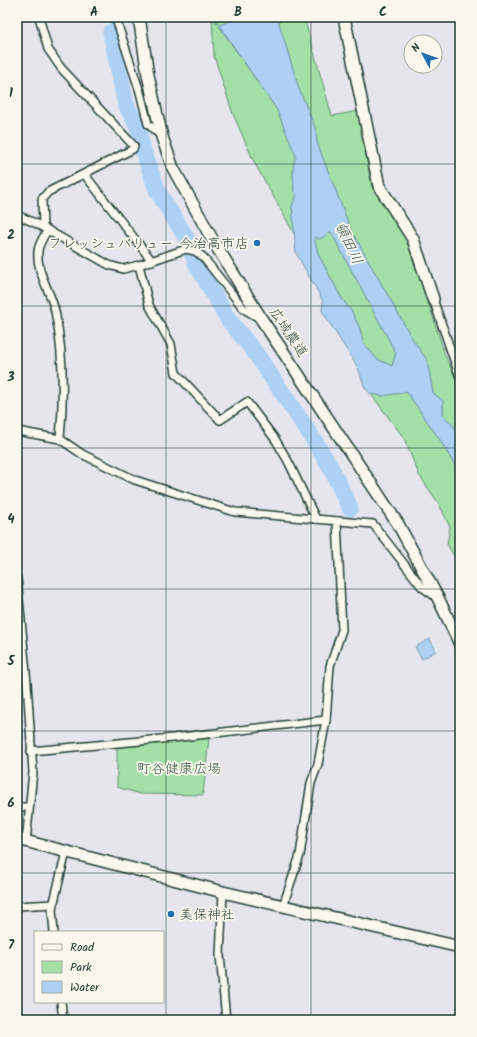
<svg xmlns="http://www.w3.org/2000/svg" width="477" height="1037" font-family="Kalam,'Klee One',sans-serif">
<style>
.green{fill:#a2e0a8;stroke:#608e6e}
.water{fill:#add1f5;stroke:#7496a8;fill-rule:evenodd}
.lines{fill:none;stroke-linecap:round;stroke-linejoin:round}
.river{stroke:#add1f5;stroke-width:17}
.street-casing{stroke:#1f3d34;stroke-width:10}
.secondary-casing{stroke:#1f3d34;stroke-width:14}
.street{stroke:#fbf7ec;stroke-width:7}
.secondary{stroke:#fbf7ec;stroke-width:11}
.grid{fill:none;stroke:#1f3d34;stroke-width:1;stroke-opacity:0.55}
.poi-dot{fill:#1f6fb2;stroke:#fbf7ec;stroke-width:1.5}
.labels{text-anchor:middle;stroke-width:3.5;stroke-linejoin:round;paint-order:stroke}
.poi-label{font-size:14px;fill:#1f3d34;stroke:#fbf7ec;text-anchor:end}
.street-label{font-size:14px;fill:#1f3d34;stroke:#fbf7ec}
.park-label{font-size:14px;fill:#395e4b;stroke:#fbf7ec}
.water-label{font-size:15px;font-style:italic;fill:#3b5b5b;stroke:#fbf7ec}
.neatline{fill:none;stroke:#1f3d34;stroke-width:1.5}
.grid-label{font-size:13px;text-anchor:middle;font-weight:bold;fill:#1f3d34}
</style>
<rect width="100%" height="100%" fill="#e6e5ed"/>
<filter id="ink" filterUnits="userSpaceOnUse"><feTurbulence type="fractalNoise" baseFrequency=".025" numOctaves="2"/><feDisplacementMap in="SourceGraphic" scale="8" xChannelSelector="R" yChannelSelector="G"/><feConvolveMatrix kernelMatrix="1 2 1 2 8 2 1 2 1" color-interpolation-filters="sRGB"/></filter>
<g filter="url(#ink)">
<g class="green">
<path d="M 215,17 L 241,17 L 219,26 L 277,110 L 296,156 C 291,168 294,179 294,192 L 297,195 L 292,206 L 295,235 L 255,164 L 233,114 L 214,56 L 212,19 L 218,24 Z"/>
<polygon points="277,17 304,17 332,116 358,111 372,187 409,241 445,355 460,388 460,433 443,415 443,401 433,393 427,360 413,340 351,230 317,143 316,130 299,89"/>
<polygon points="331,232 396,353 392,366 377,359 363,343 360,329 352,312 342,299 318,254 314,236 320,239"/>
<polygon points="407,392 440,440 460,474 460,567 447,544 450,527 439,504 419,475 404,438 370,393 382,396"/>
<polygon points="209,738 203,795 140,794 117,787 117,747"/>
</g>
<g class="water">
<path d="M 241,17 L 277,17 L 299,89 L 316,130 L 317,143 L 351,230 L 413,340 L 427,360 L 433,393 L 443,401 L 443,415 L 460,433 L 460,474 L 440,440 L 407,392 L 382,396 L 371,394 L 365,388 L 358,368 L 322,311 L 323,301 L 296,253 L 292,206 L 297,195 L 294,192 C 294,179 291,168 296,156 L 277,110 L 219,25 ZM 331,232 L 396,353 L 392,366 L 377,359 L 363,343 L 360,329 L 352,312 L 342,299 L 318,254 L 314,237 L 320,239 Z"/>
<polygon points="430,639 436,651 422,659 415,647"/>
</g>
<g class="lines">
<polyline class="river" points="111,32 126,105 138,127 142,148 158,192 187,239 196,263 228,319 254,351 314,440 331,468 350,508"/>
<defs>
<g id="street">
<polyline points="39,17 48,49 61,68 134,146 133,149 48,192 42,199 43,227"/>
<polyline points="110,17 116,19 140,92 148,124 161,136"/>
<polyline points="85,175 152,261"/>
<polyline points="17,215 35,223 109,265 123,269 139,265 186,249 195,251 203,257 244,309 259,318"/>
<path d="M 48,230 C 44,236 38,244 38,252 C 36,272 51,292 55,311 C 64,354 64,395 60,439"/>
<polyline points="139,265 149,305 171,344 176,373 220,420 247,402 275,439 288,461 316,519"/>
<polyline points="433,299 460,377"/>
<polyline points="17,431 60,439 82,454 135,480 235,512 373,524 422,587 436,597"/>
<polyline points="17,578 27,683 33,772 26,842"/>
<polyline points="31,751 173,738 326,720"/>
<polyline points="17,807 29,807"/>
<polyline points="223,892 220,955 226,1020"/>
<polyline points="17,906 54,904"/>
<polyline points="283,906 300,855 311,783 318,764 326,720 330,666 342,630 337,521"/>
<polyline points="54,932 52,910 66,852"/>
<polyline points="61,1002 63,1020"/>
</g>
<g id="secondary">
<polyline points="139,17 148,75 162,137 173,168 212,239 262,320 398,524 438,598 460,644"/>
<polyline points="344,17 379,186 413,239 433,299"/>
<polyline points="17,839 223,892 460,947"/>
</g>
</defs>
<use href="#street" class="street-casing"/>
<use href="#secondary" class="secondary-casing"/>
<use href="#street" class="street"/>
<use href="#secondary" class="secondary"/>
</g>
</g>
<path class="grid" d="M 166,17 L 166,1020M 311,17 L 311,1020M 17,164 L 460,164M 17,306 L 460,306M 17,448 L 460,448M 17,589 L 460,589M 17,731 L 460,731M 17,873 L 460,873"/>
<g class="poi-dot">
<circle cx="257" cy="243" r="4"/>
<circle cx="171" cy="914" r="4"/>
</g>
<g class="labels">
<g class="poi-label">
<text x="249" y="248">フレッシュバリュー 今治高市店</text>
<text x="179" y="919" text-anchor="start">美保神社</text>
</g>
<g class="street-label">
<text transform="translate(289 332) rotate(56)" y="5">広域農道</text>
</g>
<g class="park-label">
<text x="179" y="773">町谷健康広場</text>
</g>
<g class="water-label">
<text transform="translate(349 243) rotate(65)" y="5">頓田川</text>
</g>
</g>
<rect width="477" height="1037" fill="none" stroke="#fbf7ec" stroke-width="44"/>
<rect x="34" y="931" width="130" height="72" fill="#fbf7ec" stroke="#a3ada2"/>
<rect x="42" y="944" width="20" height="6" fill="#fbf7ec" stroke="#a3ada2"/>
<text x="70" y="951" font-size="12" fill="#1f3d34">Road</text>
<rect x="42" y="961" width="20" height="12" fill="#a2e0a8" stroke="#a3ada2"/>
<text x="70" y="971" font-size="12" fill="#1f3d34">Park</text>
<rect x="42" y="981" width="20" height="12" fill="#add1f5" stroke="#a3ada2"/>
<text x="70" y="991" font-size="12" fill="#1f3d34">Water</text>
<g transform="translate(423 54) rotate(311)"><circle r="19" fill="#fbf7ec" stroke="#a3ada2"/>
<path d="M0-3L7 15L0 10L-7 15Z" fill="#1f6fb2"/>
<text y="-6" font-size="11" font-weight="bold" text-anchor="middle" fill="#1f3d34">N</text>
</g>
<rect x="22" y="22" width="433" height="993" class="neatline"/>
<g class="grid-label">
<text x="94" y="16">A</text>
<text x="238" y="16">B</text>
<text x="383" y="16">C</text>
<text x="11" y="97">1</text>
<text x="11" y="239">2</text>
<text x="11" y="381">3</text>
<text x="11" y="523">4</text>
<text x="11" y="665">5</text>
<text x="11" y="807">6</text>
<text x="11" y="949">7</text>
</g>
</svg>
